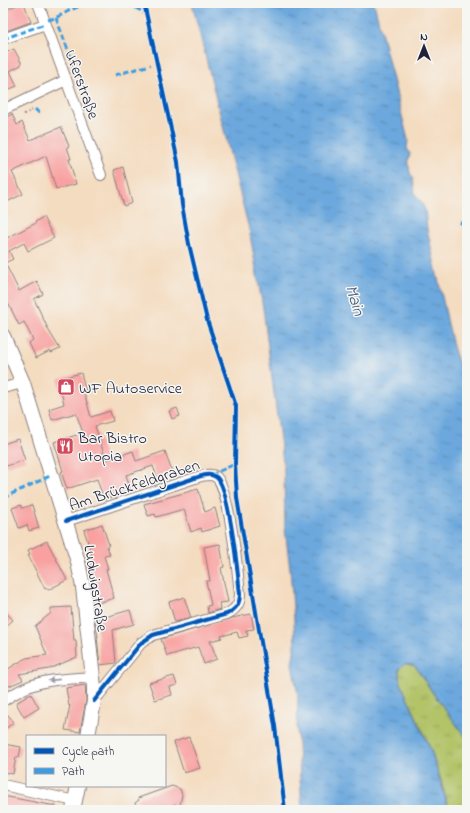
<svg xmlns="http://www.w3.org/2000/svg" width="470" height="813" font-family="'Indie Flower',sans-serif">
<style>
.grass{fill:url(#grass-tufts);stroke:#6a7251}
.water{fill:url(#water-ripples);stroke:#47658c}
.building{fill:#f8a1a0}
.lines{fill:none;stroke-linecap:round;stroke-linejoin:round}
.minor-casing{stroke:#8b7f7e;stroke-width:12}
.secondary-casing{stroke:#8b7f7e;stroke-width:16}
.path{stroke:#8b7f7e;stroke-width:2;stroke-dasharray:1 3;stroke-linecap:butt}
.minor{stroke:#fff;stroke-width:10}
.secondary{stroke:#fff;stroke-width:14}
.quiet{stroke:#3c9ce2;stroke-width:3;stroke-dasharray:6 3;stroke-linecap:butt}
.cycleway-casing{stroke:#f6f6f2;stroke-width:6}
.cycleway{stroke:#0057b8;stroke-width:4}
.oneway{fill:#9c9ca7}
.labels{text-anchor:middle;stroke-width:3;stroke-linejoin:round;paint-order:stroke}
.street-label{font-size:16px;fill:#22223b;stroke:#f6f6f2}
.poi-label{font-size:16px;fill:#22223b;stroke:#f6f6f2;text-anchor:start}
.water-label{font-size:17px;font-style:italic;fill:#40587c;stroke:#f6f6f2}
</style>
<defs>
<pattern id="grass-tufts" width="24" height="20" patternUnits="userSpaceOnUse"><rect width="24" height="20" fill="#b2c367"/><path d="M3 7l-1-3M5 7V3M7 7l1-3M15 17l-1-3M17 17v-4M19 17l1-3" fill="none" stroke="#99a75a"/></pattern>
<pattern id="water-ripples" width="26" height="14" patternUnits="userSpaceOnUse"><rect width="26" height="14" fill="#6ca8dd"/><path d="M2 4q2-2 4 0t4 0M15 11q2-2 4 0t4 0" fill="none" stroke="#5888b4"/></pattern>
</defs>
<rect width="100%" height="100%" fill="#f6f6f2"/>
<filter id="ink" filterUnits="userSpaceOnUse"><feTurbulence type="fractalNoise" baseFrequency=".025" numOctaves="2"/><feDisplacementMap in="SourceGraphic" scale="8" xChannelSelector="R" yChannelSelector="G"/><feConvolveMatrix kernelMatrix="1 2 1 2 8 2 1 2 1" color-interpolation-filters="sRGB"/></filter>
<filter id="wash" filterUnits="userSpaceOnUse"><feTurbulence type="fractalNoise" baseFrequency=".012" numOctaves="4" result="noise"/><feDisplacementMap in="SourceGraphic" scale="16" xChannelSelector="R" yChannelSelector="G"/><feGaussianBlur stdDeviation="0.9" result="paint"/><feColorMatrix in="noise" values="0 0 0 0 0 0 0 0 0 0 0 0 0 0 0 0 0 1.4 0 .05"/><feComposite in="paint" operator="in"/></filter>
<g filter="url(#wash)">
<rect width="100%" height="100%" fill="#f4dcc0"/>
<polygon class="grass" points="404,664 413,665 416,667 433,693 467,739 467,810 449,810 441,780 427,740 402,686 399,677 399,669"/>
<polygon class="water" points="192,3 374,3 408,140 407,148 410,154 408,162 410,173 413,178 415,194 418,199 421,201 425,210 427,229 453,346 467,391 467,739 433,693 416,667 413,665 404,664 399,669 399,677 402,686 431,750 449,810 302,810 297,728 298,695 292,664 295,646 294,620 290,569 285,529 284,470 263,308 249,229"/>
<g id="blocks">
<g class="building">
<polygon points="21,3 24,3 31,22 3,32 3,11"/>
<polygon points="14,49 21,62 21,65 10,71 17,86 3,92 3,54"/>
<polygon points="12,114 17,125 22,122 30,140 61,127 69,146 67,147 71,159 69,159 76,184 56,189 46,156 12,172 23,194 3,204 3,119"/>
<polygon points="123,167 132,203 124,206 114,170"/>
<polygon points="43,217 54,238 28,251 24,243 9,251 13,259 5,263 19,291 37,281 43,294 34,299 49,331 60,349 51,353 50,351 36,358 29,343 33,340 24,322 19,325 3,293 3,240 36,223 35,222"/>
<polygon points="81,373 86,392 84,392 91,417 110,411 113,421 95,426 106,460 133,451 136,461 165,451 172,472 157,477 153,466 126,475 131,491 119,495 119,494 104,500 97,479 67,489 61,472 63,471 54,442 83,433 76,413 52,420 49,409 64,404 58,379"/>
<polygon points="177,408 180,416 172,419 169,411"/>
<polygon points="18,439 25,460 3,467 3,444"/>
<polygon points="198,489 205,512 215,508 220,526 202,532 201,528 191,532 184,509 156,517 155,514 148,516 144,504"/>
<polygon points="21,505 22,508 32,505 39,528 29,531 27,525 19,528 12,508"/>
<polygon points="102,524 109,545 107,546 110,555 104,556 108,569 106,569 114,598 98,603 86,557 92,555 84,530"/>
<polygon points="47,541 67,580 48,590 47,588 45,589 28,555 30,554 28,550"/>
<polygon points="220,544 224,567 221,568 228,602 219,603 220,609 208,613 207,606 211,605 206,581 210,581 204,547"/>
<polygon points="184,597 191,618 175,622 169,602"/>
<polygon points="71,607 74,640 76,640 77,657 49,669 19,674 23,680 9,686 3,691 3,672 26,658 47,655 35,626 51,613 51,608"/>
<polygon points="3,609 13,620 3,629"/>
<polygon points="130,610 134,624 113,630 116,663 100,665 97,637 98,637 95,620"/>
<polygon points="251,614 254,629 246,630 248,636 239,638 237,632 221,636 222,638 210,641 217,659 204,664 198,647 167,656 161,639 232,618"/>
<polygon points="174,676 177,685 170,687 172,695 155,700 149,683"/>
<polygon points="85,685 86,700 80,732 65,730 70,705 69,706 66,688"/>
<polygon points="31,694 39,708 24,717 16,703"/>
<polygon points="3,709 14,722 3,731"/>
<polygon points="189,737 200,768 184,773 174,742"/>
<polygon points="3,744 21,747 19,757 16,757 13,774 3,772"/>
<polygon points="172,786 180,789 182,795 179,809 176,804 159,810 137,810 135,803 139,800 138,798"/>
<polygon points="3,796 56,806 56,810 3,810"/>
</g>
</g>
</g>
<g filter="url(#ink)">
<use href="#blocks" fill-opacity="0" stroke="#8b7f7e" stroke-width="1"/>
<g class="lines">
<defs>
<g id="minor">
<polyline points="38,3 101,175"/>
<polyline points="3,39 45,24"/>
<polyline points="3,110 66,80"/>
<polyline points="3,388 23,383"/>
<path d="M 66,521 L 192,479 C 199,477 209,472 216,477 C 229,485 238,575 240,594 C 240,604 236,609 227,614 L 153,635 L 141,643 L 94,701"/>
<path d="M 3,701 C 34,678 56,680 93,677"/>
<polyline points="3,785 75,801"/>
</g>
<g id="secondary">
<polyline points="3,336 23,383 78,562 83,587 94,687 94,701 88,736"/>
<polyline points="73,810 78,786"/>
</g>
</defs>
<use href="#minor" class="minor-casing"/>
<use href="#secondary" class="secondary-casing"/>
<g class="path">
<polyline points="150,65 156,64"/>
<polyline points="24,114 35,109"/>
</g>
<use href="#minor" class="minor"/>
<use href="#secondary" class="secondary"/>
<g class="quiet">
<polyline points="128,3 146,14"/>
<polyline points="56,18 74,66"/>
<path d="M 48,20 C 61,17 71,8 84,5 C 92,3 101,5 110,3"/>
<polyline points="3,39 45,24"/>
<polyline points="115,75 150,65"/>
<polyline points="35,109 41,115"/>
<polyline points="460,222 467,227"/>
<polyline points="211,475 235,464"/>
<polyline points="3,498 52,475"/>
</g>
<defs>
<g id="cycleway">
<polyline points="144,3 178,162 182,205 189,244 207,320 236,406 235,464 237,498 275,726 285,810"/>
<path d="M 66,521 L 192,479 C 199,477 209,472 216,477 C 229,485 238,575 240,594 C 240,604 236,609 227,614 L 153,635 L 141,643 L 94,701"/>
</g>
</defs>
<use href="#cycleway" class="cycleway-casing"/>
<use href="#cycleway" class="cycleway"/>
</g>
<defs><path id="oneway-solid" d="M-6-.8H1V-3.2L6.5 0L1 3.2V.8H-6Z"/></defs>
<use class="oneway" href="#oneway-solid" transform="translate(54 680) rotate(174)"/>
</g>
<defs>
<symbol id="shop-square" viewBox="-11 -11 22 22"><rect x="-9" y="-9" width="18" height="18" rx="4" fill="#d1495b" stroke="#f6f6f2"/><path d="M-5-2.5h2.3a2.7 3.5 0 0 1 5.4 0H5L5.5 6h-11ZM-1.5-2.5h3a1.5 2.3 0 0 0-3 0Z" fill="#fff"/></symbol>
<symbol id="restaurant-square" viewBox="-11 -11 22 22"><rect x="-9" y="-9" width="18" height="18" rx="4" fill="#d1495b" stroke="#f6f6f2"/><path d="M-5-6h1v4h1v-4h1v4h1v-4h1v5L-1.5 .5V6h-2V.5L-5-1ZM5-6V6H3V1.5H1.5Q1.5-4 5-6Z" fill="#fff"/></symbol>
</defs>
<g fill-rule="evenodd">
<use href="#shop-square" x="56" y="377" width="20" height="20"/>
<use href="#restaurant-square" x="55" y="436" width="20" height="20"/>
</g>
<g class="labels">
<g class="street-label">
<text transform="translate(83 84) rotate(70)" y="6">Uferstraße</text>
<text transform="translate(134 484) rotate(-18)" y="6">Am Brückfeldgraben</text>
<text transform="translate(97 588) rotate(81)" y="6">Ludwigstraße</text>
</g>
<g class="poi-label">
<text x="79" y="393">WF Autoservice</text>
<text x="78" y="443">Bar Bistro<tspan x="78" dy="18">Utopia</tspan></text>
</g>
<g class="water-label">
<text transform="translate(356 300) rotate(73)" y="6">Main</text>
</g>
</g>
<rect width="470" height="813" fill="none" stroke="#f6f6f2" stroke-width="16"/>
<rect x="26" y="735" width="140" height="52" fill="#f6f6f2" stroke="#a1a1a9"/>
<rect x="34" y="748" width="20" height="6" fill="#0057b8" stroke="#a1a1a9"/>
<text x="62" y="755" font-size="12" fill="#22223b">Cycle path</text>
<rect x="34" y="768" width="20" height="6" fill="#3c9ce2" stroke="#a1a1a9"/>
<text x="62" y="775" font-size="12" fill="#22223b">Path</text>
<g transform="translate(424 46)" stroke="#f6f6f2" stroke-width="3" paint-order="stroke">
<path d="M0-3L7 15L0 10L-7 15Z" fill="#22223b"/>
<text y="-6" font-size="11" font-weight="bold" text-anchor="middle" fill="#22223b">N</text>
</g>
</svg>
